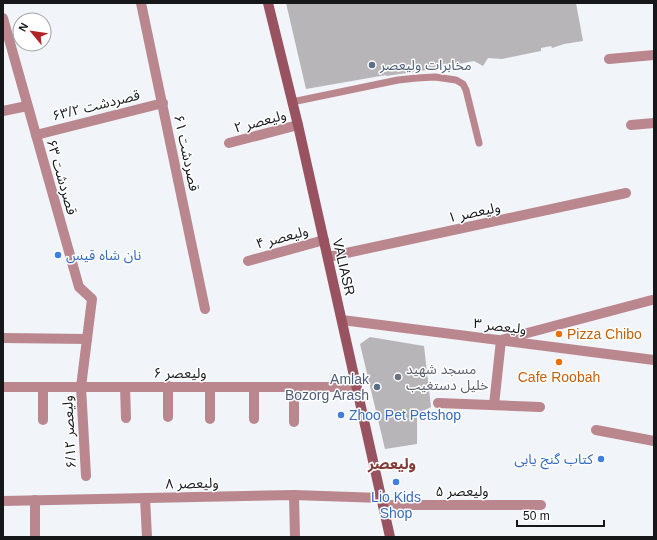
<svg xmlns="http://www.w3.org/2000/svg" width="657" height="540" font-family="Arial,'Noto Sans Arabic',sans-serif">
<style>
.building{fill:#b8b5b9}
.lines{fill:none;stroke-linecap:round;stroke-linejoin:round}
.service{stroke:#ba878f;stroke-width:7}
.minor{stroke:#ba878f;stroke-width:10}
.tertiary{stroke:#ba878f;stroke-width:10}
.secondary{stroke:#99525f;stroke-width:10}
.service-dot{fill:#5c6f8a;stroke:#fff;stroke-width:1.5}
.shop-dot{fill:#3f7fe0;stroke:#fff;stroke-width:1.5}
.food-dot{fill:#e8710a;stroke:#fff;stroke-width:1.5}
.worship-dot{fill:#6b7280;stroke:#fff;stroke-width:1.5}
.labels{text-anchor:middle;stroke-width:3;stroke-linejoin:round;paint-order:stroke}
.service-label{font-size:14px;fill:#4e5e75;stroke:#fff;text-anchor:start}
.street-label{font-size:14px;fill:#161719;stroke:#fff}
.shop-label{font-size:14px;fill:#366cbe;stroke:#fff;text-anchor:start}
.food-label{font-size:14px;fill:#c56008;stroke:#fff;text-anchor:start}
.worship-label{font-size:14px;fill:#5b616d;stroke:#fff;text-anchor:start}
.neighbourhood-label{font-size:15px;font-weight:bold;fill:#823a36;stroke:#fff}
</style>
<rect width="100%" height="100%" fill="#f1f4f8"/>
<g class="building">
<polygon points="286,3 576,3 583,41 564,44 552,48 551,46 541,48 541,51 502,59 488,58 483,66 474,61 427,70 386,76 386,75 306,89"/>
<polygon points="370,337 424,346 431,407 417,414 417,444 385,449 360,344"/>
</g>
<g class="lines">
<polyline class="service" points="292,102 398,80 417,78 435,77 456,80 463,84 466,90 479,143"/>
<g class="minor">
<polyline points="141,3 205,309"/>
<polyline points="3,18 79,287 92,299 81,387 86,476"/>
<polyline points="609,59 654,55"/>
<polyline points="3,111 27,106"/>
<polyline points="631,125 654,123"/>
<polyline points="36,135 163,103"/>
<polyline points="229,143 298,125"/>
<polyline points="328,257 626,193"/>
<polyline points="248,261 324,240"/>
<polyline points="3,338 87,339"/>
<polyline points="168,386 168,417"/>
<polyline points="3,387 357,387"/>
<polyline points="43,387 43,420"/>
<polyline points="125,387 126,418"/>
<polyline points="210,387 210,419"/>
<polyline points="294,387 294,422"/>
<polyline points="438,403 540,407"/>
<polyline points="494,405 501,340 652,300"/>
<polyline points="254,419 254,387"/>
<polyline points="596,430 654,441"/>
<polyline points="294,495 295,537"/>
<polyline points="145,498 147,537"/>
<polyline points="3,501 294,495 381,498"/>
<polyline points="383,505 541,505"/>
<polyline points="35,537 35,500"/>
</g>
<polyline class="tertiary" points="342,320 654,360"/>
<polyline class="secondary" points="268,3 298,125 390,537"/>
</g>
<g class="service-dot">
<circle cx="372" cy="65" r="4"/>
<circle cx="377" cy="387" r="4"/>
</g>
<g class="shop-dot">
<circle cx="58" cy="255" r="4"/>
<circle cx="341" cy="415" r="4"/>
<circle cx="601" cy="459" r="4"/>
<circle cx="396" cy="482" r="4"/>
</g>
<g class="food-dot">
<circle cx="559" cy="334" r="4"/>
<circle cx="559" cy="362" r="4"/>
</g>
<circle class="worship-dot" cx="398" cy="377" r="4"/>
<g class="labels">
<g class="service-label">
<text x="380" y="70">مخابرات ولیعصر</text>
<text x="369" y="384" text-anchor="end">Amlak<tspan x="369" dy="16">Bozorg Arash</tspan></text>
</g>
<g class="street-label">
<text transform="translate(96 105) rotate(-14)" y="5">۶۳/۲ قصردشت</text>
<text transform="translate(260 121) rotate(-15)" y="5">۲ ولیعصر</text>
<text transform="translate(187 153) rotate(78)" y="5">۶۱ قصردشت</text>
<text transform="translate(62 177) rotate(74)" y="5">۶۳ قصردشت</text>
<text transform="translate(474 212) rotate(-12)" y="5">۱ ولیعصر</text>
<text transform="translate(282 237) rotate(-15)" y="5">۴ ولیعصر</text>
<text transform="translate(344 267) rotate(77)" y="5">VALIASR</text>
<text transform="translate(500 326) rotate(7)" y="5">۳ ولیعصر</text>
<text x="180" y="378">۶ ولیعصر</text>
<text transform="translate(69 432) rotate(-93)" y="5">۶/۱۲ ولیعصر</text>
<text transform="translate(192 483) rotate(-1)" y="5">۸ ولیعصر</text>
<text x="462" y="496">۵ ولیعصر</text>
</g>
<g class="shop-label">
<text x="66" y="260">نان شاه قیس</text>
<text x="349" y="420">Zhoo Pet Petshop</text>
<text x="593" y="464" text-anchor="end">کتاب گنج یابی</text>
<text x="396" y="502" text-anchor="middle">Lio Kids<tspan x="396" dy="16">Shop</tspan></text>
</g>
<g class="food-label">
<text x="567" y="339">Pizza Chibo</text>
<text x="559" y="382" text-anchor="middle">Cafe Roobah</text>
</g>
<g class="worship-label">
<text x="406" y="374">مسجد شهید<tspan x="406" dy="16">خلیل دستغیب</tspan></text>
</g>
<g class="neighbourhood-label">
<text x="392" y="469">ولیعصر</text>
</g>
</g>
<rect width="657" height="540" fill="none" stroke="#161719" stroke-width="8"/>
<g transform="translate(32 32) rotate(299)"><circle r="19" fill="#ffffff" stroke="#a2a2a3"/>
<path d="M0-3L7 15L0 10L-7 15Z" fill="#b32227"/>
<text y="-6" font-size="11" font-weight="bold" text-anchor="middle" fill="#161719">N</text>
</g>
<path d="M517 520v6h87v-6" fill="none" stroke="#161719" stroke-width="2"/>
<text x="523" y="520" font-size="12" fill="#161719" stroke="#ffffff" stroke-width="3" paint-order="stroke">50 m</text>
</svg>
